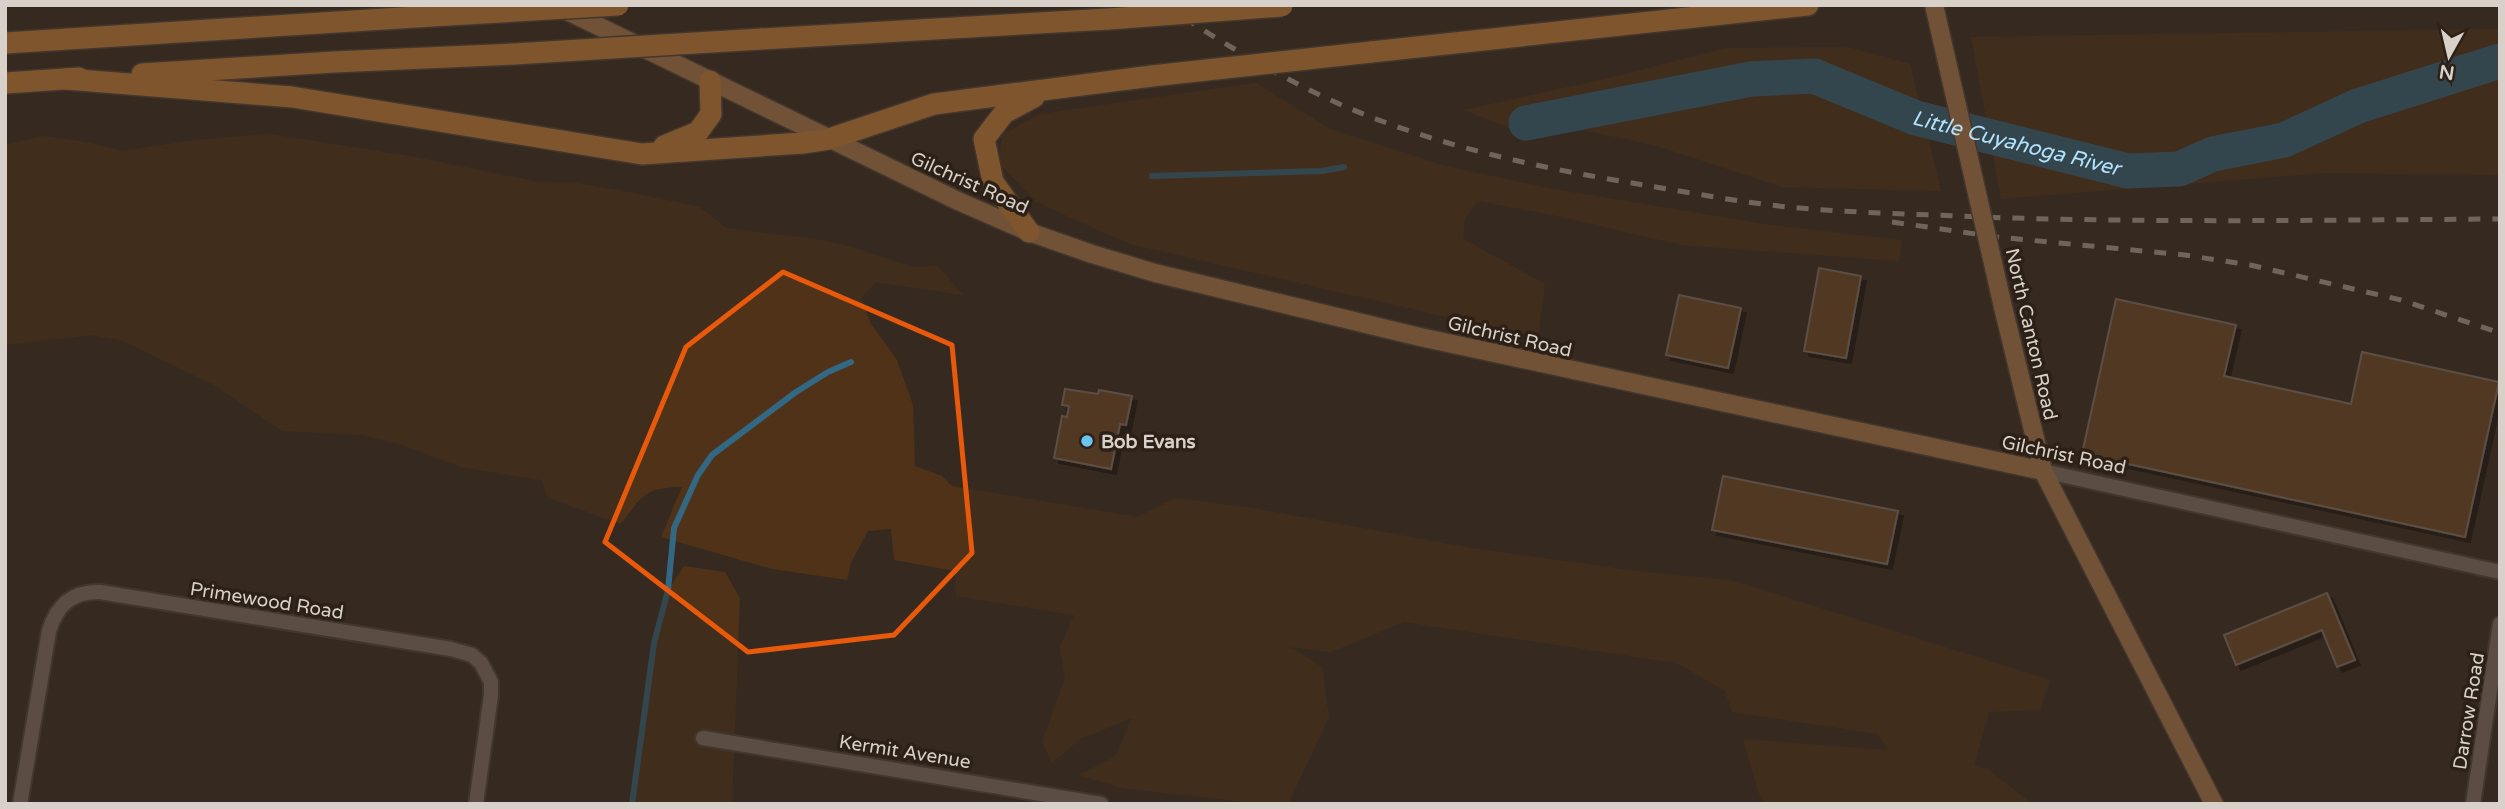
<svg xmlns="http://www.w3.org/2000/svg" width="2505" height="809" font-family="'Varela Round',sans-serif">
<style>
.green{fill:#4f3217}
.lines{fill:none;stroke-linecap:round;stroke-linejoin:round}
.stream{stroke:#326884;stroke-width:6}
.river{stroke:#326884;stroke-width:35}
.building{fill:#724a27;stroke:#887a6f;stroke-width:2;filter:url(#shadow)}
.minor-casing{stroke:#51473f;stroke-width:18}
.primary-casing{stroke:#51473f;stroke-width:21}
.motorway-casing{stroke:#51473f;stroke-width:24}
.minor{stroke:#87796d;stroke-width:14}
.primary{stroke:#b88351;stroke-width:18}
.motorway{stroke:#d8893e;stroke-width:21}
.rail{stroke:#b6aea6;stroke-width:5;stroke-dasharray:12 12;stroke-linecap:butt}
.primary-bridge-casing{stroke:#51473f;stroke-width:21;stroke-linecap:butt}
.motorway-bridge-casing{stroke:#51473f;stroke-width:24;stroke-linecap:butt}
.primary-bridge{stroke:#b88351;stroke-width:18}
.motorway-bridge{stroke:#d8893e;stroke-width:21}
.marked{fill:none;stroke:#e8590c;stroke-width:5;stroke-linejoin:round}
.poi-dot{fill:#6bc3f2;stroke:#2c2017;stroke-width:2.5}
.labels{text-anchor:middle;stroke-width:7;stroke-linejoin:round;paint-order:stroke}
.street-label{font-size:19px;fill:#d8d1ca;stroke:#2c2017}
.poi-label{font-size:19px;font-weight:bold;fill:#d8d1ca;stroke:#2c2017;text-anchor:start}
.water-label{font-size:21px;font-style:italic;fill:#b2e1fc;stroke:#2c2017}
</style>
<defs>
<filter id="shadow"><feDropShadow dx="5" dy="5" stdDeviation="0" flood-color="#0009"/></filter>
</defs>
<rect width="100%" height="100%" fill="#362a20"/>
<g class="green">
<polygon points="2500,29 2500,175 2323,173 2001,199 1971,37"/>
<polygon points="1848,47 1910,64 1941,191 1782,187 1654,145 1568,127 1524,134 1464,110 1626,74 1725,48"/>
<polygon points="1256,83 1330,129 1445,166 1553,189 1770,225 1902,240 1899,261 1682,245 1548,214 1478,201 1465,218 1463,239 1545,284 1538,338 1130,244 1036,202 999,163 1002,135 1040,114"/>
<path d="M 270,134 L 415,157 L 539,182 L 577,183 L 623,191 L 700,207 L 726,228 L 816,239 L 848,246 L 913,267 L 938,266 L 963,295 L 876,282 L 861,298 L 871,324 L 897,360 L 913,405 L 915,466 L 942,476 L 952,486 L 1137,517 L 1176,498 L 1252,508 L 1471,548 L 1644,572 L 1731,580 L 2050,680 L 2040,710 L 1989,712 L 1974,765 L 1988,769 L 2032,804 L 1765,804 L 1758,791 L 1743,739 L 1888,750 L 1878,734 L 1732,712 L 1725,691 L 1677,663 L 1404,622 L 1331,652 L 1291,647 L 1322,667 L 1329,717 L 1288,804 L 1263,804 L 1122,788 L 1079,775 L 1116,756 L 1132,718 L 1080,739 L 1052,763 L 1042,742 L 1065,678 L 1060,647 L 1074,615 L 956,596 L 955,571 L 894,560 L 891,529 L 868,531 L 851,563 L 847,580 L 772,569 L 661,537 L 682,487 C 645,487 642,496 621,524 L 548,498 L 541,480 L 461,467 L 405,446 L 362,435 L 282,431 L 216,386 L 123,341 L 92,335 L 5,345 L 5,145 L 44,136 L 85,142 L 122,151 L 195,140 Z"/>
<polygon points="684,566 725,572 740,598 732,804 632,804 654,643 668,590"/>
</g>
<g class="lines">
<g class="stream">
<polyline points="1526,123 1532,122"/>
<polyline points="1152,176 1322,171 1344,167"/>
<polyline points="632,804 654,643 668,590 674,528 698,475 712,455 796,392 828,372 851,362"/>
</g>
<path class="river" id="s1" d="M 1526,123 L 1751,79 L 1814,76 L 1916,118 L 2128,171 L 2179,169 L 2213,154 L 2284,140 L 2358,106 L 2500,61"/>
</g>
<g class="building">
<polygon points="1819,268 1861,276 1846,358 1804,351"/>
<polygon points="1679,295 1741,308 1728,368 1666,355"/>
<polygon points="2116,299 2236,325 2224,376 2351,404 2362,352 2499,382 2465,537 2082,454"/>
<polygon points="1065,389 1098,394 1099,390 1132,396 1126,425 1120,424 1111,469 1054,458 1062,416 1067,417 1069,406 1062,405"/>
<polygon points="1723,476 1898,511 1887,564 1712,530"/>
<polygon points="2327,593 2355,660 2337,667 2322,630 2236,665 2224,635"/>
</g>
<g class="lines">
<defs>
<g id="minor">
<polyline points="2043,471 2500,572"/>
<polyline points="703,738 1101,804"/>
<path d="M 20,804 L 49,631 C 57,605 72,591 100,592 L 451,649 L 472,655 L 481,663 L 491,682 L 491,695 L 476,804"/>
<polyline points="2473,804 2500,624"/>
</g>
<g id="primary">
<polyline points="561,8 958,201 1029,232 1092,254 1155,273 1420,337 2043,471"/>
<polyline points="2003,307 2043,471 2214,804"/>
</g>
<g id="motorway">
<polyline points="761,39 1109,19"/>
<polyline points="5,43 432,16"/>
<polyline points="1371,52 1808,5"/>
<polyline points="142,74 334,62 514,54"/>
<polyline points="66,79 292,97 642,154 803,143 829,139 934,104 1152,76"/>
<polyline points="5,83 79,78"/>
<polyline points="664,146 698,132 711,114 710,81"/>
<polyline points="1029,232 993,182 984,139 1004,113 1034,97"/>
</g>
</defs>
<use href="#minor" class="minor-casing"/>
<use href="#primary" class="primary-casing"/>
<use href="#motorway" class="motorway-casing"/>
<use href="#minor" class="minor"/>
<use href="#primary" class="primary"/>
<use href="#motorway" class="motorway"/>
<g class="rail">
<path d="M 1164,5 C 1224,44 1285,81 1351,109 C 1442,147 1540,168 1638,184 C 1687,192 1738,202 1788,207 C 1852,213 1917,214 1981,217 C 2154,223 2327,220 2500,219"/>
<polyline points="1892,222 1997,237 2185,255 2250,265 2401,300 2500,333"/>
</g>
<defs>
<polyline id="primary-bridge" points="1934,5 2003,307"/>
<g id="motorway-bridge">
<polyline points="432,16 618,5"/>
<polyline points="1109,19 1282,6"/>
<polyline points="514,54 761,39"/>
<polyline points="1152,76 1371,52"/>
</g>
</defs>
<use href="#primary-bridge" class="primary-bridge-casing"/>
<use href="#motorway-bridge" class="motorway-bridge-casing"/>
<use href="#primary-bridge" class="primary-bridge"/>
<use href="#motorway-bridge" class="motorway-bridge"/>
</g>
<path d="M0 0H2505V809H0ZM 783,272 L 952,345 L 972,553 L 894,635 L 748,652 L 605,542 L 686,347 Z" fill="#362a20" fill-opacity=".55" fill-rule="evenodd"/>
<path class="marked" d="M 783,272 L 952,345 L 972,553 L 894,635 L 748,652 L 605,542 L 686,347 Z"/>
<circle class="poi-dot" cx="1087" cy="441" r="7"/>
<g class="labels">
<g class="street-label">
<text transform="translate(970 182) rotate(24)" y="7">Gilchrist Road</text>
<text transform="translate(2032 334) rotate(77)" y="7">North Canton Road</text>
<text transform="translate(1510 336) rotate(13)" y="7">Gilchrist Road</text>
<text transform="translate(2064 454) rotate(12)" y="7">Gilchrist Road</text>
<text transform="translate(267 600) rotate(9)" y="7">Primewood Road</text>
<text transform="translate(2468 711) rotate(-81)" y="7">Darrow Road</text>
<text transform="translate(905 751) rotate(9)" y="7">Kermit Avenue</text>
</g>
<g class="poi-label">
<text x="1101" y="448">Bob Evans</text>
</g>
<g class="water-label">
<text dy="7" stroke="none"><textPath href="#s1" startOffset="506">Little Cuyahoga River</textPath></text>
</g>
</g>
<rect width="2505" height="809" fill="none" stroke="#d8d1ca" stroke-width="14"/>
<g transform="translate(2449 56) rotate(188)" stroke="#2c2017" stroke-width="5" paint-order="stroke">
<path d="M0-5L12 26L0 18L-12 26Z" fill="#d8d1ca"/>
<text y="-10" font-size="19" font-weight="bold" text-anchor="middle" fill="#d8d1ca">N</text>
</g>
</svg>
